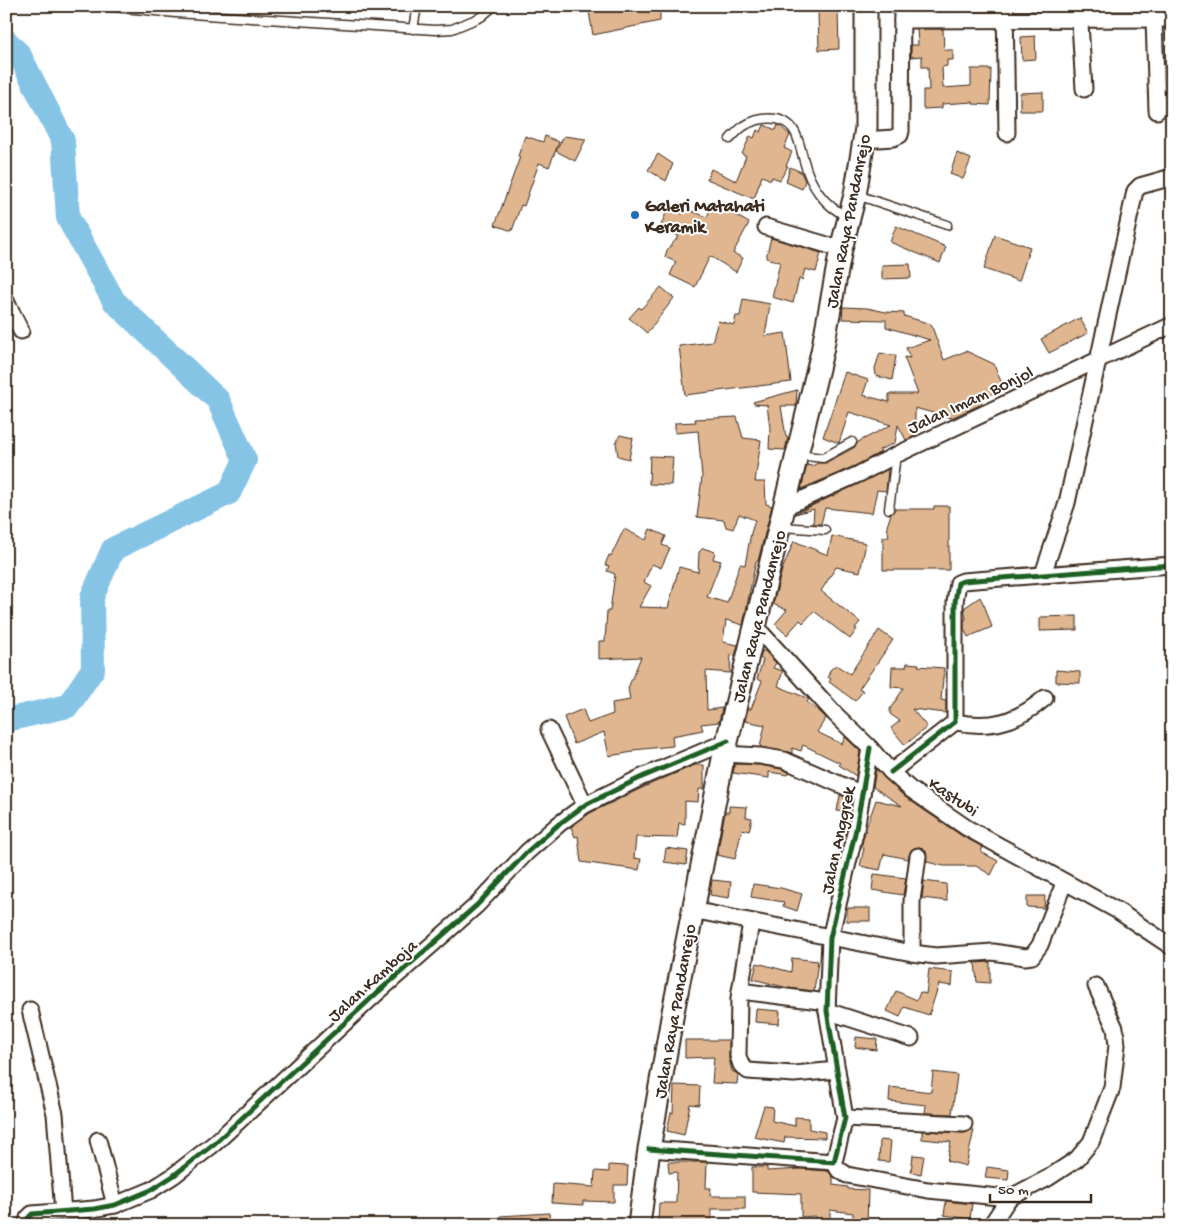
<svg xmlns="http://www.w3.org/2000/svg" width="1178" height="1231" font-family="'Gochi Hand',sans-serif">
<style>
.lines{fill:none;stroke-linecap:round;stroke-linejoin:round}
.river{stroke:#86c4e6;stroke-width:24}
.building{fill:#dfb690;stroke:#3b2a1e}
.lane-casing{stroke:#3b2a1e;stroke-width:11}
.street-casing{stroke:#3b2a1e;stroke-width:19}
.secondary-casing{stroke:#3b2a1e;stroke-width:25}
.lane{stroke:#fff;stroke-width:8}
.street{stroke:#fff;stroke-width:15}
.secondary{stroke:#fff;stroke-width:21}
.cycleway-casing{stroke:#fff;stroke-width:8}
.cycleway{stroke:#1b5e20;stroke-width:5}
.poi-dot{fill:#1f6fb2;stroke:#fff;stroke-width:2}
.labels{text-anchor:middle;stroke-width:4;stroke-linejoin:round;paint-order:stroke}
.poi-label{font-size:18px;font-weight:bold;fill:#3b2a1e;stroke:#fff;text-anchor:start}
.street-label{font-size:18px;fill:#3b2a1e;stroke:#fff}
</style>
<rect width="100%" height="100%" fill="#fff"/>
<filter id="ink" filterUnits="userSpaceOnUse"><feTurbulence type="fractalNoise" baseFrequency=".02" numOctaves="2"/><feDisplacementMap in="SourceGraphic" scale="10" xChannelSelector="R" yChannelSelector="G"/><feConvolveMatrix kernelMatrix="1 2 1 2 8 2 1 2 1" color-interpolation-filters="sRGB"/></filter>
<g filter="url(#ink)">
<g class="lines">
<polyline class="river" points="6,41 19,54 63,141 68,218 114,301 218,400 245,460 229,493 113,549 92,597 93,669 68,706 6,720"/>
</g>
<g class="building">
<polygon points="588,6 660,6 660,21 593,35"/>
<polygon points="838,10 839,49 819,50 818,11"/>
<polygon points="917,29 943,29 944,50 953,50 953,60 947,60 947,66 942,67 943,88 971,86 971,69 991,69 990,105 973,104 973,102 942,104 942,108 923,109 923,90 929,90 928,67 922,67 922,56 911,57 911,45 918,45"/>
<polygon points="1035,36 1036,59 1022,60 1021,37"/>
<polygon points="1043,92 1043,111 1020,111 1020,93"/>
<polygon points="764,125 776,130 778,125 780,126 790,135 784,148 792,152 786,166 788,166 780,180 772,177 771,180 762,176 754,199 707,179 711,169 736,181 746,156 742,154 750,136 754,138 757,130 761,132"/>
<polygon points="525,136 543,142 545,136 559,142 549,167 539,163 524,206 521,205 512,231 495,225 520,157 518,156"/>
<polygon points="564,136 586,139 575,161 556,151"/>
<polygon points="957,153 971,159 963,179 950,174"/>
<polygon points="658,154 673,164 666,181 648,170"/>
<polygon points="790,167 801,172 805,181 802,189 786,182"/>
<polygon points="668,208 683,214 685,209 689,210 707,217 710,210 712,211 714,208 723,210 723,208 749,223 733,253 743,258 736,272 710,256 695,287 670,275 676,262 665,257 667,250 679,236 660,228"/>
<polygon points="896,226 946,247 940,263 890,242"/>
<polygon points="995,235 1030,247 1019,281 984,269"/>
<polygon points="771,238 821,253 816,272 805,269 802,280 799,279 793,303 772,297 780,262 766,258"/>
<polygon points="910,264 911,278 882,279 882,265"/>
<polygon points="661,287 674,298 647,333 629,318 639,307 641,309"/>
<polygon points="743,299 770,304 765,336 785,333 791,382 685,395 679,346 712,342 718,321 734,325 736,316 740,316"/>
<polygon points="843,307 867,308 886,312 904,313 904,316 931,324 944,360 966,351 994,364 1004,389 980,399 982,404 951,418 915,408 915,436 906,440 898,425 895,443 879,450 881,452 855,466 801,489 807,465 812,466 818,463 826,463 855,447 858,442 891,425 849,412 839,443 823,437 845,372 868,380 863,395 889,402 889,394 918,394 904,357 910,358 906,348 930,340 886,327 886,320 842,319"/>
<polygon points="1080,318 1088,333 1049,353 1041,339"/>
<polygon points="880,353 896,356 892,380 876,376 875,368"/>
<polygon points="797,390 796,406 781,406 786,437 788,437 785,450 769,449 770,428 767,405 754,404 753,402"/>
<polygon points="737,417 743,438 761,440 755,482 765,482 766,504 772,506 758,561 756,561 743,625 726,620 723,642 738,645 735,656 731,655 730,673 706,671 707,710 722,708 719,722 701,724 703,730 672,736 673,746 633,750 633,752 609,756 604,732 574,744 564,717 583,709 588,723 613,714 612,703 630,700 628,688 641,657 599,659 599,641 605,641 607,611 610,611 615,574 607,571 609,566 605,565 609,555 611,556 624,529 646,540 650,529 666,536 662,545 670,548 661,568 652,564 644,582 651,586 639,607 668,608 679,567 698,572 699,552 703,548 715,552 713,559 721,561 707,597 727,603 740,564 745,565 751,533 755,520 739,514 733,529 726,527 724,520 697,517 702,477 698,431 675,433 675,423 696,422 695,419"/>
<polygon points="620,435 633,438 629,459 618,456 616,442"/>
<polygon points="650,456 673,457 671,485 649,484"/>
<polygon points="888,469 886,491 877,490 872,513 825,508 821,524 813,524 814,509 795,514"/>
<polygon points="934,506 949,506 949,570 883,570 883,537 889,537 887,526 891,514 895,509 934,509"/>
<polygon points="832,536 866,543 860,572 836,567 821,591 860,622 855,628 857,629 850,639 814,611 803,623 800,620 787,635 775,624 787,610 773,604 782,570 794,541 828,555"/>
<polygon points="980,597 985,607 992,627 968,637 964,629 964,620 966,619 964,608"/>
<polygon points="1077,616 1077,630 1040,631 1040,617"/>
<polygon points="879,630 893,640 859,689 863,691 855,701 829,682 831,679 828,677 830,670 836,665 850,674"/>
<polygon points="762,651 765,651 776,663 773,668 783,671 778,686 809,699 807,702 819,711 826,718 817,732 842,744 845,737 860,751 856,776 839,765 840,763 803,745 801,751 792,748 792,753 760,747 765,725 745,721 748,709 751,709 762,681 757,679 763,660 760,658"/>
<polygon points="907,663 919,664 918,666 944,668 941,700 946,701 946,713 912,709 927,727 905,745 891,728 900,721 890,714 890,709 904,688 891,687 892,667 906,667"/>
<polygon points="1056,670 1080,672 1080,683 1056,682"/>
<polygon points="735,764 759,765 781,769 789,772 788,775 769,772 769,778 733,773"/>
<polygon points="695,765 704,765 704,789 699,789 698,802 685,801 685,824 679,823 677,838 636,837 634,858 641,859 639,870 581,862 578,836 575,837 571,827 590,813 646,786"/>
<polygon points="876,769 905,797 962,836 983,847 981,852 998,861 991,875 976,866 944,866 927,862 926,852 923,848 919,847 911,850 908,859 884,854 880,870 860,866 864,848 861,847 866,828 876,800 902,806 873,787"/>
<polygon points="840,795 852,800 849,813 837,811"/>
<polygon points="729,806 747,807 746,817 752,818 749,831 742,829 735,859 717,855 725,812 729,812"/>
<polygon points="666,848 688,851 686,865 664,862"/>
<polygon points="874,874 906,878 903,895 872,890"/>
<polygon points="712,880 731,882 729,898 710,895"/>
<polygon points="924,881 946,884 947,901 922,898"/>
<polygon points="753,884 781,888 802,894 797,911 783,906 784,902 751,897"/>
<polygon points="1027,896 1045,896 1044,908 1027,907"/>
<rect x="847" y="908" width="23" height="13"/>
<polygon points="792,958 818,961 814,991 788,988 753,979 757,963 791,972"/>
<polygon points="990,962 990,983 977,982 975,963"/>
<polygon points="929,969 953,972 952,986 939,984 929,1015 904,1007 900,1017 887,1011 896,991 917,1000 920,992 926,994"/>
<polygon points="756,1009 780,1011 779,1024 755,1022"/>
<polygon points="856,1037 877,1039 876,1050 855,1047"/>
<polygon points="685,1040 729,1040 729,1059 732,1071 738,1074 737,1084 712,1083 714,1057 685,1058"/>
<polygon points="933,1072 957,1075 952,1114 925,1113 926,1105 889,1101 890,1087 931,1092"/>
<polygon points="674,1085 700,1086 699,1105 690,1104 684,1135 667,1131 671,1112 673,1113"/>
<polygon points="764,1106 773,1107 772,1121 795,1126 795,1117 809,1118 809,1129 825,1132 825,1138 785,1137 784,1143 754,1137"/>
<polygon points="970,1130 974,1130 966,1166 947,1161 951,1142 922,1139 922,1131 964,1133"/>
<polygon points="880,1140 891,1141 889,1162 879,1161"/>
<polygon points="913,1155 924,1156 921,1174 911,1172"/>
<polygon points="668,1162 707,1162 706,1188 711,1188 710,1196 745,1196 745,1209 711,1209 711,1222 658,1221 659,1203 676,1203 677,1172 669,1173"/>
<polygon points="609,1165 628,1166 627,1185 614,1185 614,1202 583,1201 583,1205 552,1203 553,1184 594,1187 595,1171 609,1172"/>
<polygon points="752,1167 767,1167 767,1171 801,1169 828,1171 833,1177 833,1185 848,1187 848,1189 868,1190 867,1225 853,1225 853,1213 830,1210 830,1225 815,1225 815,1216 801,1217 801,1194 752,1192"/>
<polygon points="987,1167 1009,1170 1008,1180 985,1178"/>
<polygon points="946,1201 972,1204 970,1219 944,1215"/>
<polygon points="549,1213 550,1225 501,1225 500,1216"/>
</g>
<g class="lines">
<defs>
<g id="lane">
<polyline points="103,6 176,13 435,30 452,29 481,17 494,6"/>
<polyline points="413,29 417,6"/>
<path d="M 730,139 C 734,135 739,129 744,126 C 758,117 782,114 793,129 C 799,137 801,151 804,161 C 810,185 825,207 847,216"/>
<polyline points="857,195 947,225"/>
<polyline points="798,455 823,458 852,442"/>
<polyline points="889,509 896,455"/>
<polyline points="782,527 825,530"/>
</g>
<g id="street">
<polyline points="1005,6 1007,133"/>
<polyline points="1079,6 1084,89"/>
<polyline points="1154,19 1157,111"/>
<polyline points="902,20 1172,19"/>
<polyline points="864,140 893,138 900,135 901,131 902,6"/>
<polyline points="766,227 841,249"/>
<polyline points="6,301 21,331"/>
<polyline points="785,507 859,474 896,455 1172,325"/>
<polyline points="1043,574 1067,503 1135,191 1140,186 1172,177"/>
<polyline points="755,626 835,714 870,748 891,772 910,789 967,828 1118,911 1172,947"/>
<path d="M 955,722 C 991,729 1017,722 1045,698"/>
<polyline points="549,730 585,805"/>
<polyline points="724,754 760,756 784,760 862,794"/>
<polyline points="891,772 955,722 955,602 958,583 963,581 1172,565"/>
<polyline points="692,910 912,953 912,901 918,856"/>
<polyline points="751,922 739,998 738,1056 741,1065 748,1071 794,1074 837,1070"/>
<polyline points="912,953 936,956 993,952 1025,957 1032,956 1040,945 1064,883"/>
<polyline points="740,991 827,1002"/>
<polyline points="30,1010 55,1114 63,1212"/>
<polyline points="827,1011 911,1038"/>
<polyline points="845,1118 964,1124"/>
<polyline points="98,1140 115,1205"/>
<polyline points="649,1149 834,1162 845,1118 827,1011 830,938 856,829 870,748"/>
<polyline points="834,1162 838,1169 847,1175 928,1190 1009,1198"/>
<polyline points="27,1225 28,1218 32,1214 94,1209 115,1205 151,1190 173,1176 215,1143 378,992 477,905 527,852 559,824 585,805 642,777 728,741"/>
<polyline points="991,1225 1009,1198 1048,1178 1077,1159 1091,1142 1112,1088 1117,1045 1115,1028 1096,986"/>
</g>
<polyline id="secondary" points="639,1225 649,1149 673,1012 724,754 822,352 841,249 855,195 866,128 866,6"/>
</defs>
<use href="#lane" class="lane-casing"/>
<use href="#street" class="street-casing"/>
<use href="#secondary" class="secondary-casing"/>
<use href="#lane" class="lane"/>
<use href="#street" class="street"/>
<use href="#secondary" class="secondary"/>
<defs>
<g id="cycleway">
<polyline points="891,772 955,722 955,602 958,583 963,581 1172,565"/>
<polyline points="649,1149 834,1162 845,1118 827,1011 830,938 856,829 870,748"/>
<polyline points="27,1225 28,1218 32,1214 94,1209 115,1205 151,1190 173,1176 215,1143 378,992 477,905 527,852 559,824 585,805 642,777 728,741"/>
</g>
</defs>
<use href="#cycleway" class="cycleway-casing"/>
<use href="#cycleway" class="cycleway"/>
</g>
</g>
<circle class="poi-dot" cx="635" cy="215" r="5"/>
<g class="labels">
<g class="poi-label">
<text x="645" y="211">Galeri Matahati<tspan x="645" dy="21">Keramik</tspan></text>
</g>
<g class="street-label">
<text transform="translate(847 221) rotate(-79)" y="6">Jalan Raya Pandanrejo</text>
<text transform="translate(970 399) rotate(-25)" y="6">Jalan Imam Bonjol</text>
<text transform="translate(758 616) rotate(-76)" y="6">Jalan Raya Pandanrejo</text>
<text transform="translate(954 796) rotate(34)" y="6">Kastubi</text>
<text transform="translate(837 840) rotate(-78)" y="6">Jalan Anggrek</text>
<text transform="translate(372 980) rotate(-42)" y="6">Jalan Kamboja</text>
<text transform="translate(674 1011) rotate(-80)" y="6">Jalan Raya Pandanrejo</text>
</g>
</g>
<rect width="1178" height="1231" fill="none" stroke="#fff" stroke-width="25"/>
<rect x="12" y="12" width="1153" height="1206" fill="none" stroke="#3b2a1e" stroke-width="2" filter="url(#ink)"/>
<path d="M990 1194v8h101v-8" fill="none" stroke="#3b2a1e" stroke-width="2.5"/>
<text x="998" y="1194" font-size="15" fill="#3b2a1e" stroke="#ffffff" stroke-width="4" paint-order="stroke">50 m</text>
</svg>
